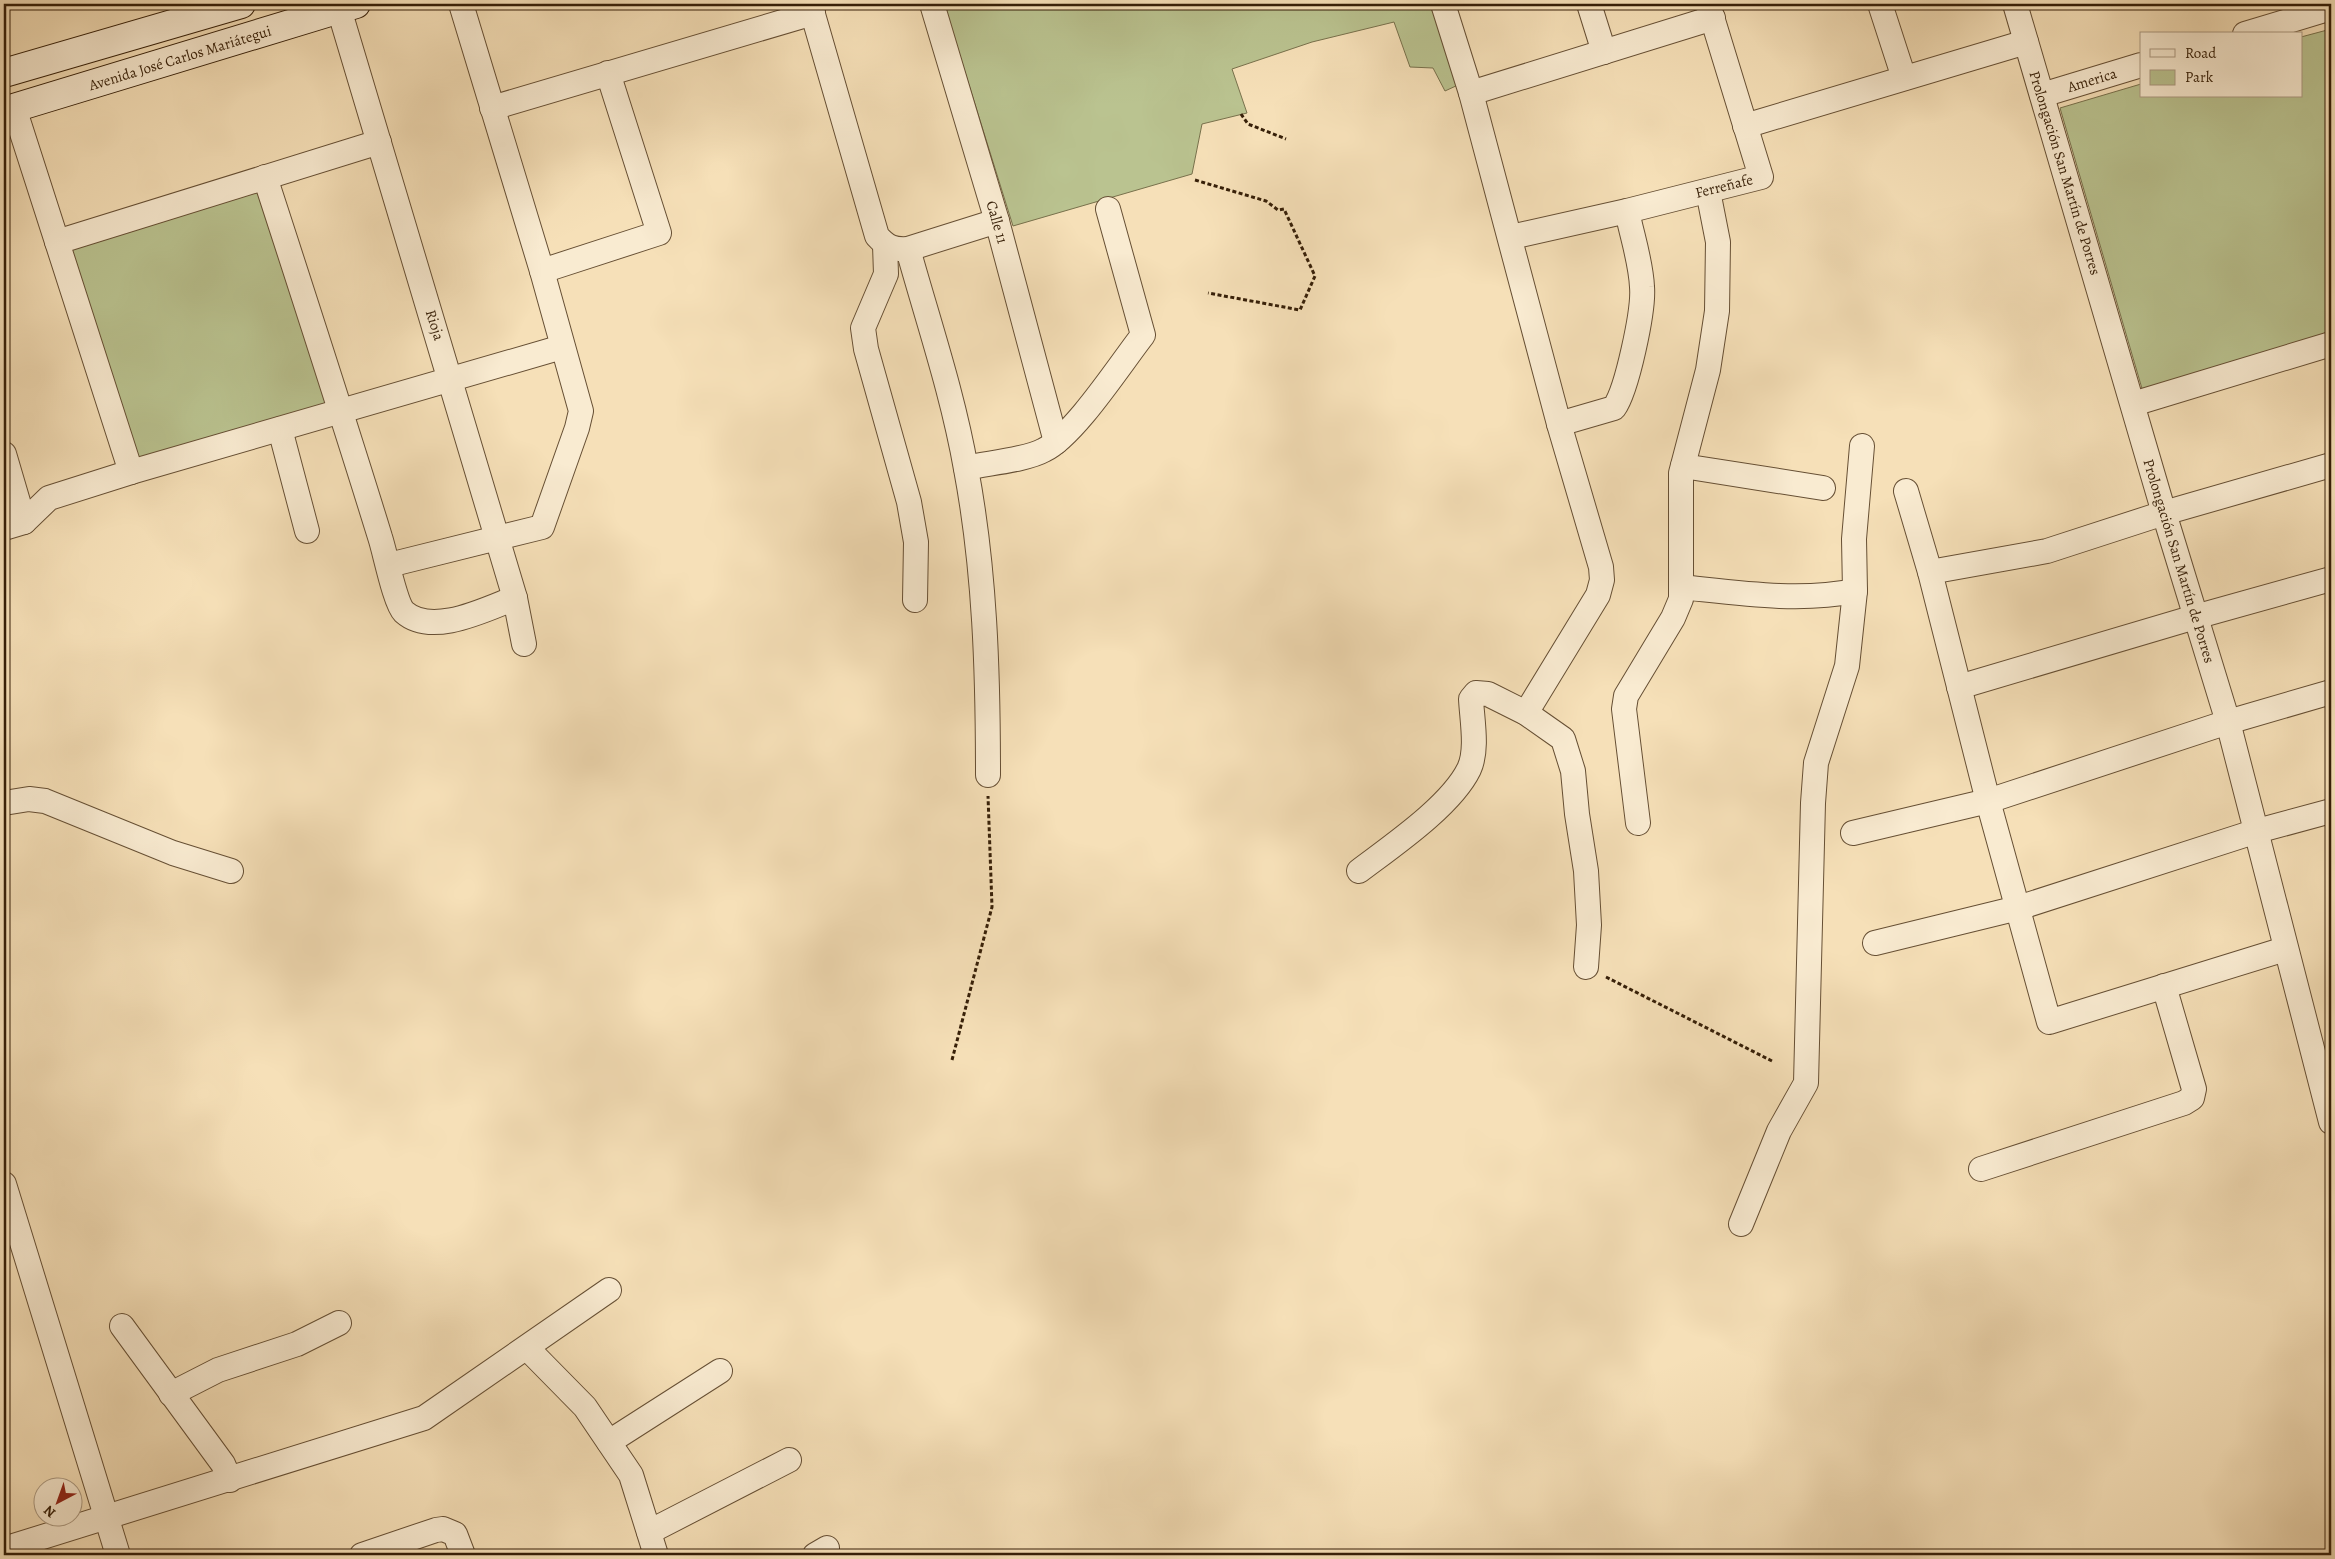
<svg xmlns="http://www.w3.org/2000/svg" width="2335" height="1559" font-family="Alegreya,serif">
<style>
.park{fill:#bac390;stroke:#78714c}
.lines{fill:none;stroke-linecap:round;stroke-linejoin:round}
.street-casing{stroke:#664f34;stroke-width:26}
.secondary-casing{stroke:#361f08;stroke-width:30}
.path{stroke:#361f08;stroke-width:3;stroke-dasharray:4 2.5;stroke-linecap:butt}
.street{stroke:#f9ebd1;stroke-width:24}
.secondary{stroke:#f9ebd1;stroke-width:28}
.labels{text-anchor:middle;stroke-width:4;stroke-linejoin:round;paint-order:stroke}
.street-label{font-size:15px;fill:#361f08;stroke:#f9ebd1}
</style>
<rect width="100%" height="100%" fill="#f6e0b8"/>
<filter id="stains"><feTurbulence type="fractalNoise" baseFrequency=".004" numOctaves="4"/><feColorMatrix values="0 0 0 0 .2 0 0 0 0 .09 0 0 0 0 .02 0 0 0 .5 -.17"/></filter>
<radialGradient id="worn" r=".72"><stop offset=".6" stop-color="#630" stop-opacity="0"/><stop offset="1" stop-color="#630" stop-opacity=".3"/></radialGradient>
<g class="park">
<polygon points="948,4 1433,4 1458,85 1445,91 1433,68 1410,67 1394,22 1312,42 1232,69 1247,113 1202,124 1192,174 1013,226 944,5"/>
<polygon points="2331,29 2331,340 2143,392 2060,108 2141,84 2141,96 2301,96 2301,37"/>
<polygon points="261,187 335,407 136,461 65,245"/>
</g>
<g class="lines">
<defs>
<g id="street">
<path d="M 810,4 L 877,236 C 887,247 893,250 908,249 L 997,221"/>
<polyline points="932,4 997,221 1056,442"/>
<polyline points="1443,4 1471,93 1559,424 1601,567 1602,580 1598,595 1526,713"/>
<polyline points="1589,4 1604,52"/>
<polyline points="1880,4 1904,78"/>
<polyline points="2015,4 2164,513 2228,722 2331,1122"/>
<polyline points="339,9 515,598 524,644"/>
<polyline points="2245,34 2331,8"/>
<polyline points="1471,93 1713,18"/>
<polyline points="2042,95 2141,65"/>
<polyline points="14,108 131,472"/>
<polyline points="492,108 813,13"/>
<polyline points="1745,126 2026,42"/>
<path d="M 265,177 C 304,297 343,417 380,537 C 385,552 395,603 404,612 C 432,637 486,609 515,598"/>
<polyline points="1511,237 1627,211 1761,177 1708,4"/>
<polyline points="57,242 379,142"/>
<polyline points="885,245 886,274 863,328 866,349 909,502 916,542 915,600"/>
<path d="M 908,249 C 928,321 953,394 966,469 C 985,570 988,672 988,775"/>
<polyline points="542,271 659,233 608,73"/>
<polyline points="2133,404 2331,344"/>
<path d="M 1559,424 L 1614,408 C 1627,390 1644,310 1642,287 C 1641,262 1632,236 1627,211"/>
<polyline points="280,429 307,531"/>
<polyline points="4,454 24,522"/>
<polyline points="1683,466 1823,488"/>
<path d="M 966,468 C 988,463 1026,460 1044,450 C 1074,436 1121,363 1143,335 L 1108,209"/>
<polyline points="1906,491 1930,572 1988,801 2049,1022 2285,949"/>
<polyline points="4,528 24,522 49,498 131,472 562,347"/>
<polyline points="389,565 542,527 577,428 581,411 542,271 461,4"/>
<polyline points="1930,572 2047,551 2164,513 2331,465"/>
<path d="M 1681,587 C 1739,593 1798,602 1855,591"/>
<polyline points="1959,687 2195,617 2331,579"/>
<polyline points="4,803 29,799 45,801 173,853 231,871"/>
<polyline points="1638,823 1624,709 1626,696 1673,618 1681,599 1681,473 1708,370 1717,311 1718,242 1708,191"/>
<polyline points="1853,833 1988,801 2228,722 2331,692"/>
<path d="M 1359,871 C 1392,846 1451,806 1469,769 C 1478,750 1472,720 1471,699 L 1476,693 L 1488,694 L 1526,713 L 1563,739 L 1573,771 L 1577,814 L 1586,871 L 1589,925 L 1586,967"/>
<polyline points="1875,943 2018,908 2257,831 2331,811"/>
<polyline points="1981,1169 2184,1103 2192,1098 2194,1089 2164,986"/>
<polyline points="4,1184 118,1555"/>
<polyline points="1741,1224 1779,1131 1806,1083 1813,803 1816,763 1847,666 1855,591 1854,539 1862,446"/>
<polyline points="122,1326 223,1464 230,1480"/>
<polyline points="527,1348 585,1407 631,1475 656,1555"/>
<polyline points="171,1394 218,1370 297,1344 339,1323"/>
<polyline points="609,1442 720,1371"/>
<polyline points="649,1532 789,1460"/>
<polyline points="4,1549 424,1418 609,1290"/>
<polyline points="362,1555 436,1530 443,1529 455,1534 463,1555"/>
<polyline points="815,1555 827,1548"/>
</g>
<g id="secondary">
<polyline points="4,73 241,4"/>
<polyline points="4,111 356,4"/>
</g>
</defs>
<use href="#street" class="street-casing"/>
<use href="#secondary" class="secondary-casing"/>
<g class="path">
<polyline points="1241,114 1248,124 1286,139"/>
<polyline points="1195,180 1266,201 1278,210 1284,209 1315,276 1300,310 1208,293"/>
<polyline points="1606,977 1774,1062"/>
<polyline points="952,1060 992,907 988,796"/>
</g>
<use href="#street" class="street"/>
<use href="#secondary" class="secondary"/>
</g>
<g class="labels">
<g class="street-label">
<text transform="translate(180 58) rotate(-17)" y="5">Avenida José Carlos Mariátegui</text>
<text transform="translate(2092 80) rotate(-17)" y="5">America</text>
<text transform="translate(2065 173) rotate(73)" y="5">Prolongación San Martín de Porres</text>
<text transform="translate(1724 186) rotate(-14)" y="5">Ferreñafe</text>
<text transform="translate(997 222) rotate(74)" y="5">Calle 11</text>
<text transform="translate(435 325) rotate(73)" y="5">Rioja</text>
<text transform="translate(2179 561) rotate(73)" y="5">Prolongación San Martín de Porres</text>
</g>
</g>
<rect width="2335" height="1559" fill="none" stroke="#f6e0b8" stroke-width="20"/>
<rect x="5" y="5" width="2325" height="1549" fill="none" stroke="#361f08" stroke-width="2.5"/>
<rect x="10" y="10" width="2315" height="1539" fill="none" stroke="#361f08"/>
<rect x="2140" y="32" width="162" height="65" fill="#f9ebd1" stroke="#ab9981"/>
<rect x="2150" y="49" width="25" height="8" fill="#f9ebd1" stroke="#ab9981"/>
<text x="2185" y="58" font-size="15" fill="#361f08">Road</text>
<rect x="2150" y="70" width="25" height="15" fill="#bac390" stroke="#ab9981"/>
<text x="2185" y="82" font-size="15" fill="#361f08">Park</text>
<g transform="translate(58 1502) rotate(221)"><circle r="24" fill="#f9ebd1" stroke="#ab9981"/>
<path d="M0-4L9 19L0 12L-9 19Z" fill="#8f2418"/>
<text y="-8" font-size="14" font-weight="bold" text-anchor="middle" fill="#361f08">N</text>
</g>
<rect width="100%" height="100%" filter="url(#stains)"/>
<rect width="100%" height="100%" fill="url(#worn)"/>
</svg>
